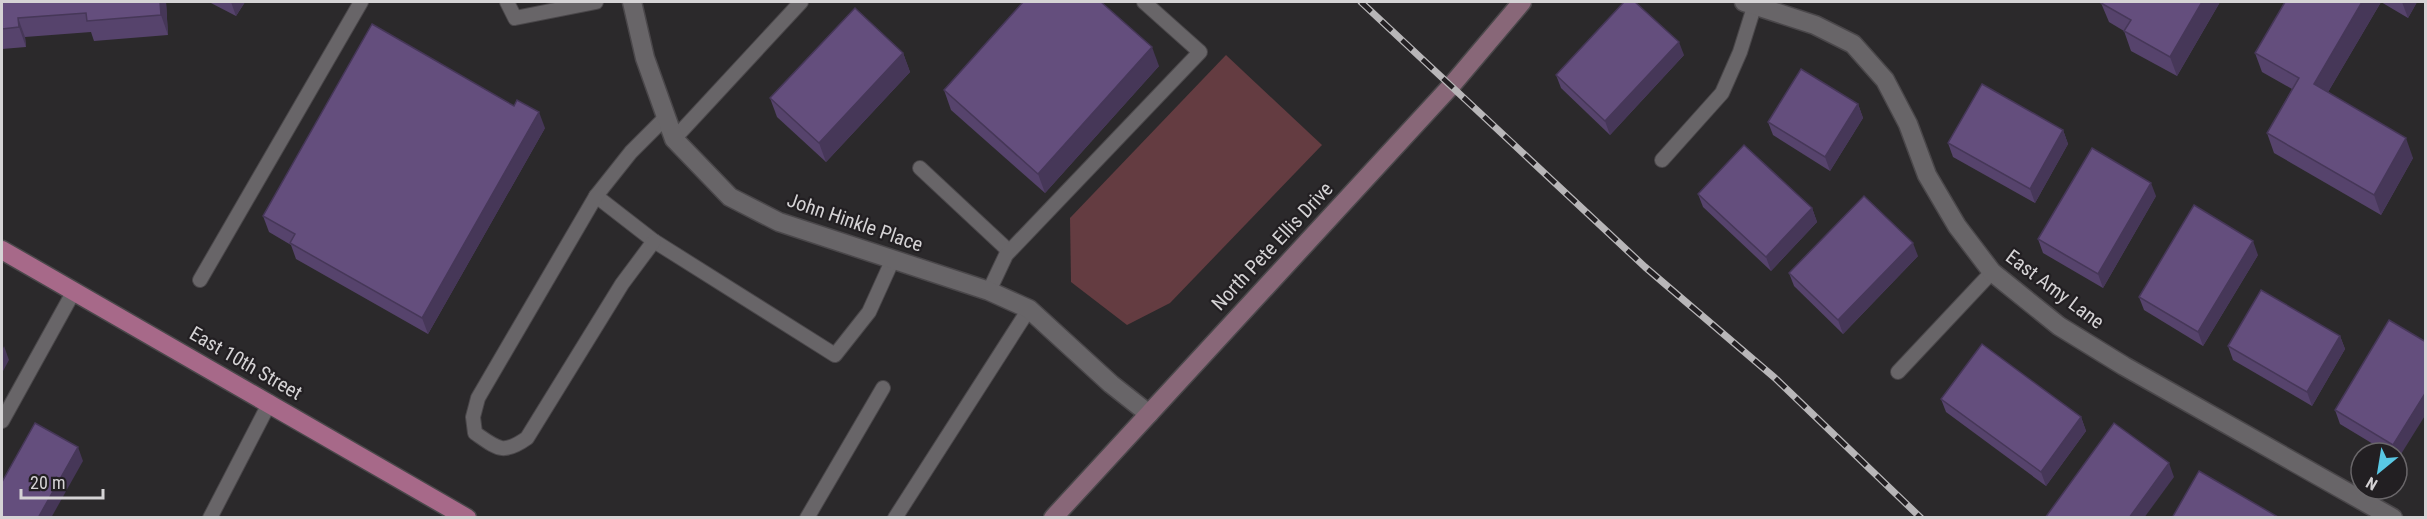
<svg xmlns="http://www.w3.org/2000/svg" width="2427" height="519" font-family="'Roboto Condensed',sans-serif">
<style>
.green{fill:#643c41}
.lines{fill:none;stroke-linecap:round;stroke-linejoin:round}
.lane-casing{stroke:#4a474a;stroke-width:16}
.street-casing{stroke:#4a474a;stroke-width:21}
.secondary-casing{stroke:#4a474a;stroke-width:21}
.primary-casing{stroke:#4a474a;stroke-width:21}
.lane{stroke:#686568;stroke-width:14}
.street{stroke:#686568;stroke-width:18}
.secondary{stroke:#886778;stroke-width:18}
.primary{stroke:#a76989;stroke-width:18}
.rail-casing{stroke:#b8b6b8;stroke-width:7}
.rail{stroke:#221f22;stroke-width:4.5;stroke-dasharray:14;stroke-linecap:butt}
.wall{fill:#56436c}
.shaded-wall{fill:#463758}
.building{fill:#644e7d;stroke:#463758;stroke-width:1.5}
.labels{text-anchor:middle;stroke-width:4.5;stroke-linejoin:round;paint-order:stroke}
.street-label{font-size:20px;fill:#d5d3d5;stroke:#221f22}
</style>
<rect width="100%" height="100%" fill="#2b292b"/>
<polygon class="green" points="1226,55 1322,145 1170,303 1127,325 1071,282 1070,218"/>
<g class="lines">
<defs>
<g id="lane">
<polyline points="507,2 515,18 596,2"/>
<polyline points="674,139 801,2"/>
<polyline points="1662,160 1722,93 1740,52 1755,4"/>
<polyline points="920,168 1009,251"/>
<polyline points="596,196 654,241 835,355 869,312 893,259"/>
<path d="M 654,241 L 622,284 L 527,438 C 503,455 498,449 475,433 L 473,417 L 478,398 L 596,196 L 631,152 L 666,117"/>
<polyline points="200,280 361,2"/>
<polyline points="989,291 1006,255 1200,52 1144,2"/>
<polyline points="1898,372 1992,272"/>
<polyline points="2,421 74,291"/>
<polyline points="210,518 270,402"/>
<polyline points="807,518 883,388"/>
<polyline points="895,518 1029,309"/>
</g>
<g id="street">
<polyline points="632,2 645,58 674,139 730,197 779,222 989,291 1029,309 1111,384 1149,414"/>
<polyline points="1744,2 1815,25 1853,44 1885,80 1908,124 1927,175 1957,226 1992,272 2059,326 2124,366 2393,518"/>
</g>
<polyline id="secondary" points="1053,518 1451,86 1522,2"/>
<polyline id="primary" points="2,250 467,518"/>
</defs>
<use href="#lane" class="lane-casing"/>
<use href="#street" class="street-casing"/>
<use href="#secondary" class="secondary-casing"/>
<use href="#primary" class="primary-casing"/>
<use href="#lane" class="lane"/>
<use href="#street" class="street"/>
<use href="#secondary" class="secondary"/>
<use href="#primary" class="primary"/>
<defs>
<polyline id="rail" points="1361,2 1645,267 1775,378 1921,518"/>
</defs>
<use href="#rail" class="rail-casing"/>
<use href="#rail" class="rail"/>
</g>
<g class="wall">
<polygon points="2,2 166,2 168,35 94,41 91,32 25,37 26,47 2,49"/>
<polygon points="209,2 245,2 236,16"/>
<polygon points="2102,2 2220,2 2177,76 2131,51 2124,31 2109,22 2101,3"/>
<polygon points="2285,2 2381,2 2328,92 2413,158 2381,215 2274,153 2267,133 2292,89 2262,72 2255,53"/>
<polygon points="2381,2 2417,2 2408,18"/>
<polygon points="903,53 910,72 826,162 777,117 770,98"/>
<polygon points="1684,55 1610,135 1561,88 1556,75"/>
<polygon points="1159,66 1045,193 951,110 944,90"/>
<polygon points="1858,104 1863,118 1830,171 1773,135 1768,122"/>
<polygon points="545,128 428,334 296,259 291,245 269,232 263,216"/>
<polygon points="2063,130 2068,144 2035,203 1953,157 1948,143"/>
<polygon points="1698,194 1812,208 1817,222 1771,271 1703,207"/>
<polygon points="2156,196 2103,288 2043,253 2038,239"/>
<polygon points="2258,255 2203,346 2144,310 2139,297"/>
<polygon points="1918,256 1843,334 1794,286 1789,273"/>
<polygon points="2389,320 2398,459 2397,458 2397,453 2388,453 2340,424 2335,410"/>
<polygon points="2340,336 2345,349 2312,406 2233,360 2228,346"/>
<polygon points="1941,399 2081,417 2086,431 2046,486 1946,412"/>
</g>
<g class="shaded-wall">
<polygon points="160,2 166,2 168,35 161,15"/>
<polygon points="231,2 245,2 236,16"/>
<polygon points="2202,2 2220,2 2177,76 2170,57"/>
<polygon points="2362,2 2381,2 2321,104 2314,84"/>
<polygon points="2402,2 2417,2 2408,18"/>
<polygon points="18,18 25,37 26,47 19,27"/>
<polygon points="1679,42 1684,55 1610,135 1605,121"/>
<polygon points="1152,47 1159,66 1045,193 1038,174"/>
<polygon points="903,53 910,72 826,162 819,143"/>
<polygon points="1858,104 1863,118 1830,171 1825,157"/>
<polygon points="539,112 545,128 428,334 422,318"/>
<polygon points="2063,130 2068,144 2035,203 2030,189"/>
<polygon points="2406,138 2413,158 2381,215 2374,195"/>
<polygon points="2151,183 2156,196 2103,288 2098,274"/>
<polygon points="1812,208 1817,222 1771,271 1766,257"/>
<polygon points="2253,241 2258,255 2203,346 2198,332"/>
<polygon points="1913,243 1918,256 1843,334 1838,320"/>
<polygon points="2340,336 2345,349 2312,406 2307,392"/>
<polygon points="4,346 9,360 2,373 2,351"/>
<polygon points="2426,392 2426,414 2398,459 2397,453 2396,453 2393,445"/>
<polygon points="2081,417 2086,431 2046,486 2041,472"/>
<polygon points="78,447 83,461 51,518 38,518"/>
<polygon points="2169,463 2174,477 2144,518 2129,518"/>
</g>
<g class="building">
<polygon points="2,2 160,2 161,15 87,21 86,13 18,18 19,27 2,29"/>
<polygon points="1023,2 1101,2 1152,47 1038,174 944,90"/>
<polygon points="1624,2 1635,2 1679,42 1605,121 1556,75"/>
<polygon points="2102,2 2202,2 2170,57 2124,31 2131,20 2101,3"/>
<polygon points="2285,2 2362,2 2314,84 2406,138 2374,195 2267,133 2299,78 2255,53"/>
<polygon points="855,8 903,53 819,143 770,98"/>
<polygon points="372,24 514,106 517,100 539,112 422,318 290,243 295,234 263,216"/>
<polygon points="1801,69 1858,104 1825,157 1768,122"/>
<polygon points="1982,84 2063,130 2030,189 1948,143"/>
<polygon points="1744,145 1812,208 1766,257 1698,194"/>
<polygon points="2092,148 2151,183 2098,274 2038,239"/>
<polygon points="1864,196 1913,243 1838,320 1789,273"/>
<polygon points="2194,205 2253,241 2198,332 2139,297"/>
<polygon points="2261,290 2340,336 2307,392 2228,346"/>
<polygon points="2389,320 2426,342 2426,392 2393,445 2335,410"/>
<polygon points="1982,344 2081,417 2041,472 1941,399"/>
<polygon points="35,423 78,447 38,518 2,518 2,482"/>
<polygon points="2114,423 2169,463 2129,518 2045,518"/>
<polygon points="2199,471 2278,517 2172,518"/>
</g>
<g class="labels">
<g class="street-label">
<text transform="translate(855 222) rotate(19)" y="7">John Hinkle Place</text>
<text transform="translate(1272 246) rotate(-47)" y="7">North Pete Ellis Drive</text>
<text transform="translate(2055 289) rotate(37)" y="7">East Amy Lane</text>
<text transform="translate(246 363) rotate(30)" y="7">East 10th Street</text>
</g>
</g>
<rect width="2427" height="519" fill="none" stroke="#d5d3d5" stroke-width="6"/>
<g transform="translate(2379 471) rotate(210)"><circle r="28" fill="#221f22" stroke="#6a676a" stroke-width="1.5"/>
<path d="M0-4.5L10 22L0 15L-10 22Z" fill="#59c8e4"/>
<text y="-9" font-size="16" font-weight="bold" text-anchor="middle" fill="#d5d3d5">N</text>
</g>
<path d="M21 489v9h82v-9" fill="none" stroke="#d5d3d5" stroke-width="3"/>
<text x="30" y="489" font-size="18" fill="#d5d3d5" stroke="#221f22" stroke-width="4.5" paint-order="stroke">20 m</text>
</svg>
